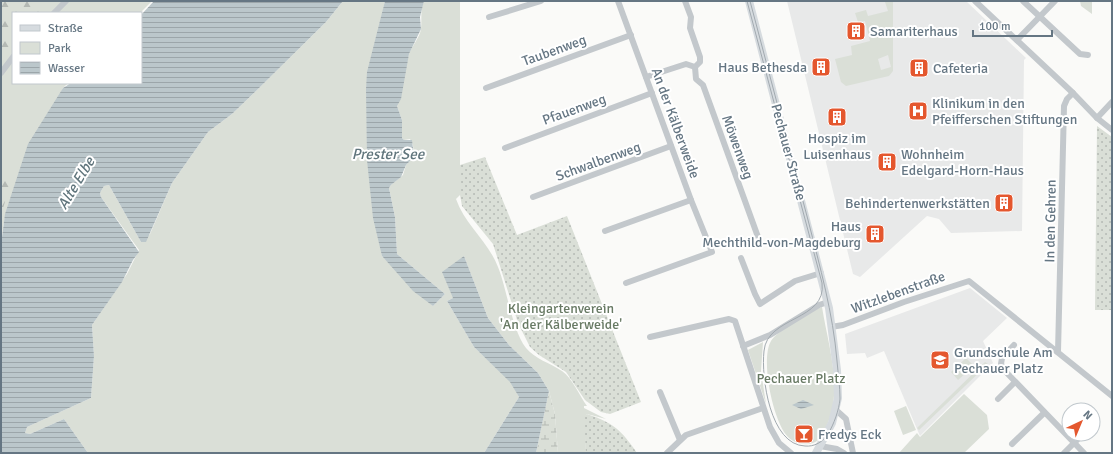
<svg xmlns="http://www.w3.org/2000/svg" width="1113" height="454" font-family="Signika,sans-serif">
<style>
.built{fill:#e8e9e9}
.green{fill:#dadfd7;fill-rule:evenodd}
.forest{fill:url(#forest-firs)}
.wetland{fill:url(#wetland-marsh)}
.garden{fill:url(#garden-dots)}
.water{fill:url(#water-rules)}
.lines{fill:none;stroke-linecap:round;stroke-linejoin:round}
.minor{stroke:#c3c8cc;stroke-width:6}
.secondary{stroke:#d6dbdf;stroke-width:8}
.tram{stroke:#a2aab0;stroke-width:1}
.labels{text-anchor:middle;stroke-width:4;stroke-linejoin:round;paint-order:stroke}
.poi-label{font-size:14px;fill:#657683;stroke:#fff;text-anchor:start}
.street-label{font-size:14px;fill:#657683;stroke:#fff}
.park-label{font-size:14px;fill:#687a64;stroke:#fff}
.water-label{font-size:15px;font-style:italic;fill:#60757c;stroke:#fff}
</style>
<defs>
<pattern id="forest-firs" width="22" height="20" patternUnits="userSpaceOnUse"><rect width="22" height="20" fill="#dadfd7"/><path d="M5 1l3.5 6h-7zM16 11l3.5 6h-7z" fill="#b4b9b4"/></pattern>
<pattern id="wetland-marsh" width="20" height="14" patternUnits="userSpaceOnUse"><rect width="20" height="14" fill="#dadfd7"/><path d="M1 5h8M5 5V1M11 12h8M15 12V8" fill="none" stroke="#b4b9b4"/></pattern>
<pattern id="garden-dots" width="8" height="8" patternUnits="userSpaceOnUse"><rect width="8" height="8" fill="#dadfd7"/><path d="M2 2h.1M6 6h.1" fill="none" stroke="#b4b9b4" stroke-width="1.8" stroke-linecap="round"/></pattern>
<pattern id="water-rules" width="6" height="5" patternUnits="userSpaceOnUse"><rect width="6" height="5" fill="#bbc7cb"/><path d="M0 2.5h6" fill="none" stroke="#9ca6aa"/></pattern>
</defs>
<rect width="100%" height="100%" fill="#fafaf8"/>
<g class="built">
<polygon points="787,1 966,1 1026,58 1024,60 1022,231 951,233 939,219 927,216 860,277 853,274"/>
<polygon points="970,288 1007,318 983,341 993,363 920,436 884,351 867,358 865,353 847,354 845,334"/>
</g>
<g class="green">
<path d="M 1,1 L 152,1 L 140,13 L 13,13 L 13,83 L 68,83 L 63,88 L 10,200 C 5,215 0,234 3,250 L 1,253 Z"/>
<path d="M 343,1 L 385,1 L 366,89 L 382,256 L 433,306 L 445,294 L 397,254 L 395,217 L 389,188 L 391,185 L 403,175 L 406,165 L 414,157 L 413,145 L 410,139 L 404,140 L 402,138 L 402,120 L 397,106 C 402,90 404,71 409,54 C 412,46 420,37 421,29 C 422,19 420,11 424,1 L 460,1 L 460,195 L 456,199 C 465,225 488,241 498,267 C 507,289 512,330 526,348 C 535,359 550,363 562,371 C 573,379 579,395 587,406 L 584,406 L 584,408 L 606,419 L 587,414 L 585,416 L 586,453 L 558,453 L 555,414 L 549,391 L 538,373 L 509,345 L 488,318 L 464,256 L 453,298 L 447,301 L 474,347 L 511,382 L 519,397 L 484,453 L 88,453 L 64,419 L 30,434 L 25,433 L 27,427 L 91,398 L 94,356 L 92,325 L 127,274 L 139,250 L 101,197 L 100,193 L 104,186 L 109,185 L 141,242 L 150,234 L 172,183 L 208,132 L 232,114 L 256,91 L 326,22 Z"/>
<path d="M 893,1 L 893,71 L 889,76 L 846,86 L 841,82 L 835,59 L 852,55 L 851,46 L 870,41 L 865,21 L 858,22 L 855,13 L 866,10 L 868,16 L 888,11 L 885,2 ZM 888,55 L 891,67 L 881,70 L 878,59 Z"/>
<polygon points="1080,1 1092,1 1092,14 1081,6"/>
<path d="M 822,307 C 828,345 844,391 826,427 C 823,434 821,440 813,443 C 804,446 794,443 788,437 C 773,422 760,359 771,341 C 776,332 811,310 822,307 Z"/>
<polygon points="763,342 761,371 766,404 748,350"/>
<polygon points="966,358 974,366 958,380 951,372"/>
<polygon points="985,362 988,364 919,430 917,428"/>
<polygon points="964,394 987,415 989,429 964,453 899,453 917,433 920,437"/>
<polygon points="906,406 916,430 903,435 894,411"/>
</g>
<g class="forest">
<polygon points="1,1 34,1 49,13 13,13 13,50 1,65"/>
<polygon points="1,173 9,180 10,185 1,215"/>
</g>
<polygon class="wetland" points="549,391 555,414 558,453 536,453"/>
<g class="garden">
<polygon points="1097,126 1112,137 1112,310 1095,310"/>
<polygon points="485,157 517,235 567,216 641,402 610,414 601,412 585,400 566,372 539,355 530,347 518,323 493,244 462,206 460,195 460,165"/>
<path d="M 587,414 C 614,423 621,430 637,453 L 586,453 L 584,420 L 584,416 Z"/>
</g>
<g class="water">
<polygon points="154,1 343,1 326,22 256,91 232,114 208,132 172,183 146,242 141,242 109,185 104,186 100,193 101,197 139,252 133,260 122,282 92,325 94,356 91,398 27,427 25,433 30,434 64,419 88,453 1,453 2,237 5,214 28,144 63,88 71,83 141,83 141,15"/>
<polygon points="385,1 424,1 420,17 421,29 409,54 401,99 397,106 402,120 402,138 404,140 412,140 414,157 406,165 401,177 391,185 389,188 395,217 397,254 445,294 433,306 413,291 382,256 373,218 367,160 366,89 367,72"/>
<polygon points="464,256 488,318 509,345 538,373 549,391 536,453 484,453 519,397 510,382 474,347 447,301 453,298 442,272"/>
<polygon points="803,400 814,405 801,409 792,405"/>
</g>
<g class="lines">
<g class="minor">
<polyline points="618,1 691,200 712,252 626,283"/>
<polyline points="685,1 691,17 690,28 700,57 700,62 695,67 696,79 703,85 758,237"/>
<polyline points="975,1 1073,93 1097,118 1112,130"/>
<polyline points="1023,1 1080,54 1088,55"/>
<polyline points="54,13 66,1"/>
<polyline points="489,17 541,1"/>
<polyline points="1017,40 1055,1"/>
<polyline points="1,73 13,57"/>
<polyline points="646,77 686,64 695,67"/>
<polyline points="486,88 631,35"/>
<polyline points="1097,118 1112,102"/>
<polyline points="505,148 652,93"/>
<polyline points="533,197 671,146"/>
<polyline points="605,231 691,200"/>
<polyline points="741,258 755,294 760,304 795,281 821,273"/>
<polyline points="831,327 843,325 904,302 969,281 1112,396"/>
<polyline points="650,337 729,319 735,321 770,427 779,443 791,453"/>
<polyline points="1014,345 1002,358 1001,364 1005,371 1084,453"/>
<polyline points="743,346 770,335 819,305 828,302"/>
<polyline points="1058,352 1064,106 1067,99 1073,93"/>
<polyline points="660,392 680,440"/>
<polyline points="998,399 1015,382"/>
<polyline points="836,410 846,419 853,453"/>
<polyline points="1012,444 1044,413"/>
<polyline points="820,446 837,449 844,453"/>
<polyline points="667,453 686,435 763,408"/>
<polyline points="1064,453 1083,434"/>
</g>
<polyline class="secondary" points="749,1 829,308 837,370 838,398 832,423 816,453"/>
<path class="tram" d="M 747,1 L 822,283 C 827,321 767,316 764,351 C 761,377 770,445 805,446 C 814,447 823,442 828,434 C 834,424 839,410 840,399 C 840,386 838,373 837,361 C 833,313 820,267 808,220 C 789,147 769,74 750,1"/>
</g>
<defs>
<symbol id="building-square" viewBox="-11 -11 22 22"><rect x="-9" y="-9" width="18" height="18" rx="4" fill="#e4572e" stroke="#fff"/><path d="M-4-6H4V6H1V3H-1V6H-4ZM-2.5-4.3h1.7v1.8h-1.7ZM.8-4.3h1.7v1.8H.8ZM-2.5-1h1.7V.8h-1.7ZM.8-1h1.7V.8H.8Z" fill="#fff"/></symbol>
<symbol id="hospital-square" viewBox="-11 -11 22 22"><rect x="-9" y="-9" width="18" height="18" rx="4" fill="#e4572e" stroke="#fff"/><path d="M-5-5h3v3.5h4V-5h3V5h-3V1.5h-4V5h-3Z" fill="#fff"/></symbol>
<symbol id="school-square" viewBox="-11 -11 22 22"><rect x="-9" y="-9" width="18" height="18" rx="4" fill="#e4572e" stroke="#fff"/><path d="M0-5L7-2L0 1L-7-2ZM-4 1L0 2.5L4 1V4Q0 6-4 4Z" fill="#fff"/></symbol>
<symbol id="bar-square" viewBox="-11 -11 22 22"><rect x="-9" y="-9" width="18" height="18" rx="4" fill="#e4572e" stroke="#fff"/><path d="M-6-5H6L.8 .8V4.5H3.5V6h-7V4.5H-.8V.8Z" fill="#fff"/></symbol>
</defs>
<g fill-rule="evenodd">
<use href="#building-square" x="845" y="20" width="22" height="22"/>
<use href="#building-square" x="810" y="56" width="22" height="22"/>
<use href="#building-square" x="908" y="57" width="22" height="22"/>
<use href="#hospital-square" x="907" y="100" width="22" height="22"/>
<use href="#building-square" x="826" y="106" width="22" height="22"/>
<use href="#building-square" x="876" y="151" width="22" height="22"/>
<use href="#building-square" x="993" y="192" width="22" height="22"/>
<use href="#building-square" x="864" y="223" width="22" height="22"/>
<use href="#school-square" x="929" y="349" width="22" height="22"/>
<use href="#bar-square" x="793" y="423" width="22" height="22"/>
</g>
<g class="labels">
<g class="poi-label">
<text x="870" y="36">Samariterhaus</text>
<text x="807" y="72" text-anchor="end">Haus Bethesda</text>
<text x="933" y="73">Cafeteria</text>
<text x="932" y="108">Klinikum in den<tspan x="932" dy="16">Pfeifferschen Stiftungen</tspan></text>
<text x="837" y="143" text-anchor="middle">Hospiz im<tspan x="837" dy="16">Luisenhaus</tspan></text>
<text x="901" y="159">Wohnheim<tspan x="901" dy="16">Edelgard-Horn-Haus</tspan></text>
<text x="990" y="208" text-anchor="end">Behindertenwerkstätten</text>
<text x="861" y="231" text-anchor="end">Haus<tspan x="861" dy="16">Mechthild-von-Magdeburg</tspan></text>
<text x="954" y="357">Grundschule Am<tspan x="954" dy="16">Pechauer Platz</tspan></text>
<text x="818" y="439">Fredys Eck</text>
</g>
<g class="street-label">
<text transform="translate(554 50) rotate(-20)" y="5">Taubenweg</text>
<text transform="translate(574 109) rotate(-20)" y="5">Pfauenweg</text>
<text transform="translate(676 123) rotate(70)" y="5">An der Kälberweide</text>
<text transform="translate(738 147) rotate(70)" y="5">Möwenweg</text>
<text transform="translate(789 152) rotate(75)" y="5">Pechauer Straße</text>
<text transform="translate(598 161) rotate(-20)" y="5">Schwalbenweg</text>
<text transform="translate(1050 221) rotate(-89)" y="5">In den Gehren</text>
<text transform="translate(898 292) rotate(-20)" y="5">Witzlebenstraße</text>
</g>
<g class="park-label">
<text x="561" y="313">Kleingartenverein<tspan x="561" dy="16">'An der Kälberweide'</tspan></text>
<text x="801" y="383">Pechauer Platz</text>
</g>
<g class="water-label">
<text x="388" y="159">Prester See</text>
<text transform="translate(76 183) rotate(-59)" y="5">Alte Elbe</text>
</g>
</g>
<rect width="1113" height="454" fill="none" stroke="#657683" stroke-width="4"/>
<rect x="12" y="12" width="130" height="72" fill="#ffffff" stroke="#c1c8cd"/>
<rect x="20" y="25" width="20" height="6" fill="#d6dbdf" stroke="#c1c8cd"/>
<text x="48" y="32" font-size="12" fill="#657683">Straße</text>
<rect x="20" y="42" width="20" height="12" fill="#dadfd7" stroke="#c1c8cd"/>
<text x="48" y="52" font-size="12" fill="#657683">Park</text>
<rect x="20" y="62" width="20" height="12" fill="url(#water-rules)" stroke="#c1c8cd"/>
<text x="48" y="72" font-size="12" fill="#657683">Wasser</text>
<g transform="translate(1081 422) rotate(44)"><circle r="19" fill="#ffffff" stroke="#c1c8cd"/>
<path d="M0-3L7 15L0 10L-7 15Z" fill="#e4572e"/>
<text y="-6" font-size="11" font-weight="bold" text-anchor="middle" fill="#657683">N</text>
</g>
<path d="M973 30v6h79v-6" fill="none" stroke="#657683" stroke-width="2"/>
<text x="979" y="30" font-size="12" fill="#657683" stroke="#ffffff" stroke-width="3" paint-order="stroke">100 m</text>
</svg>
